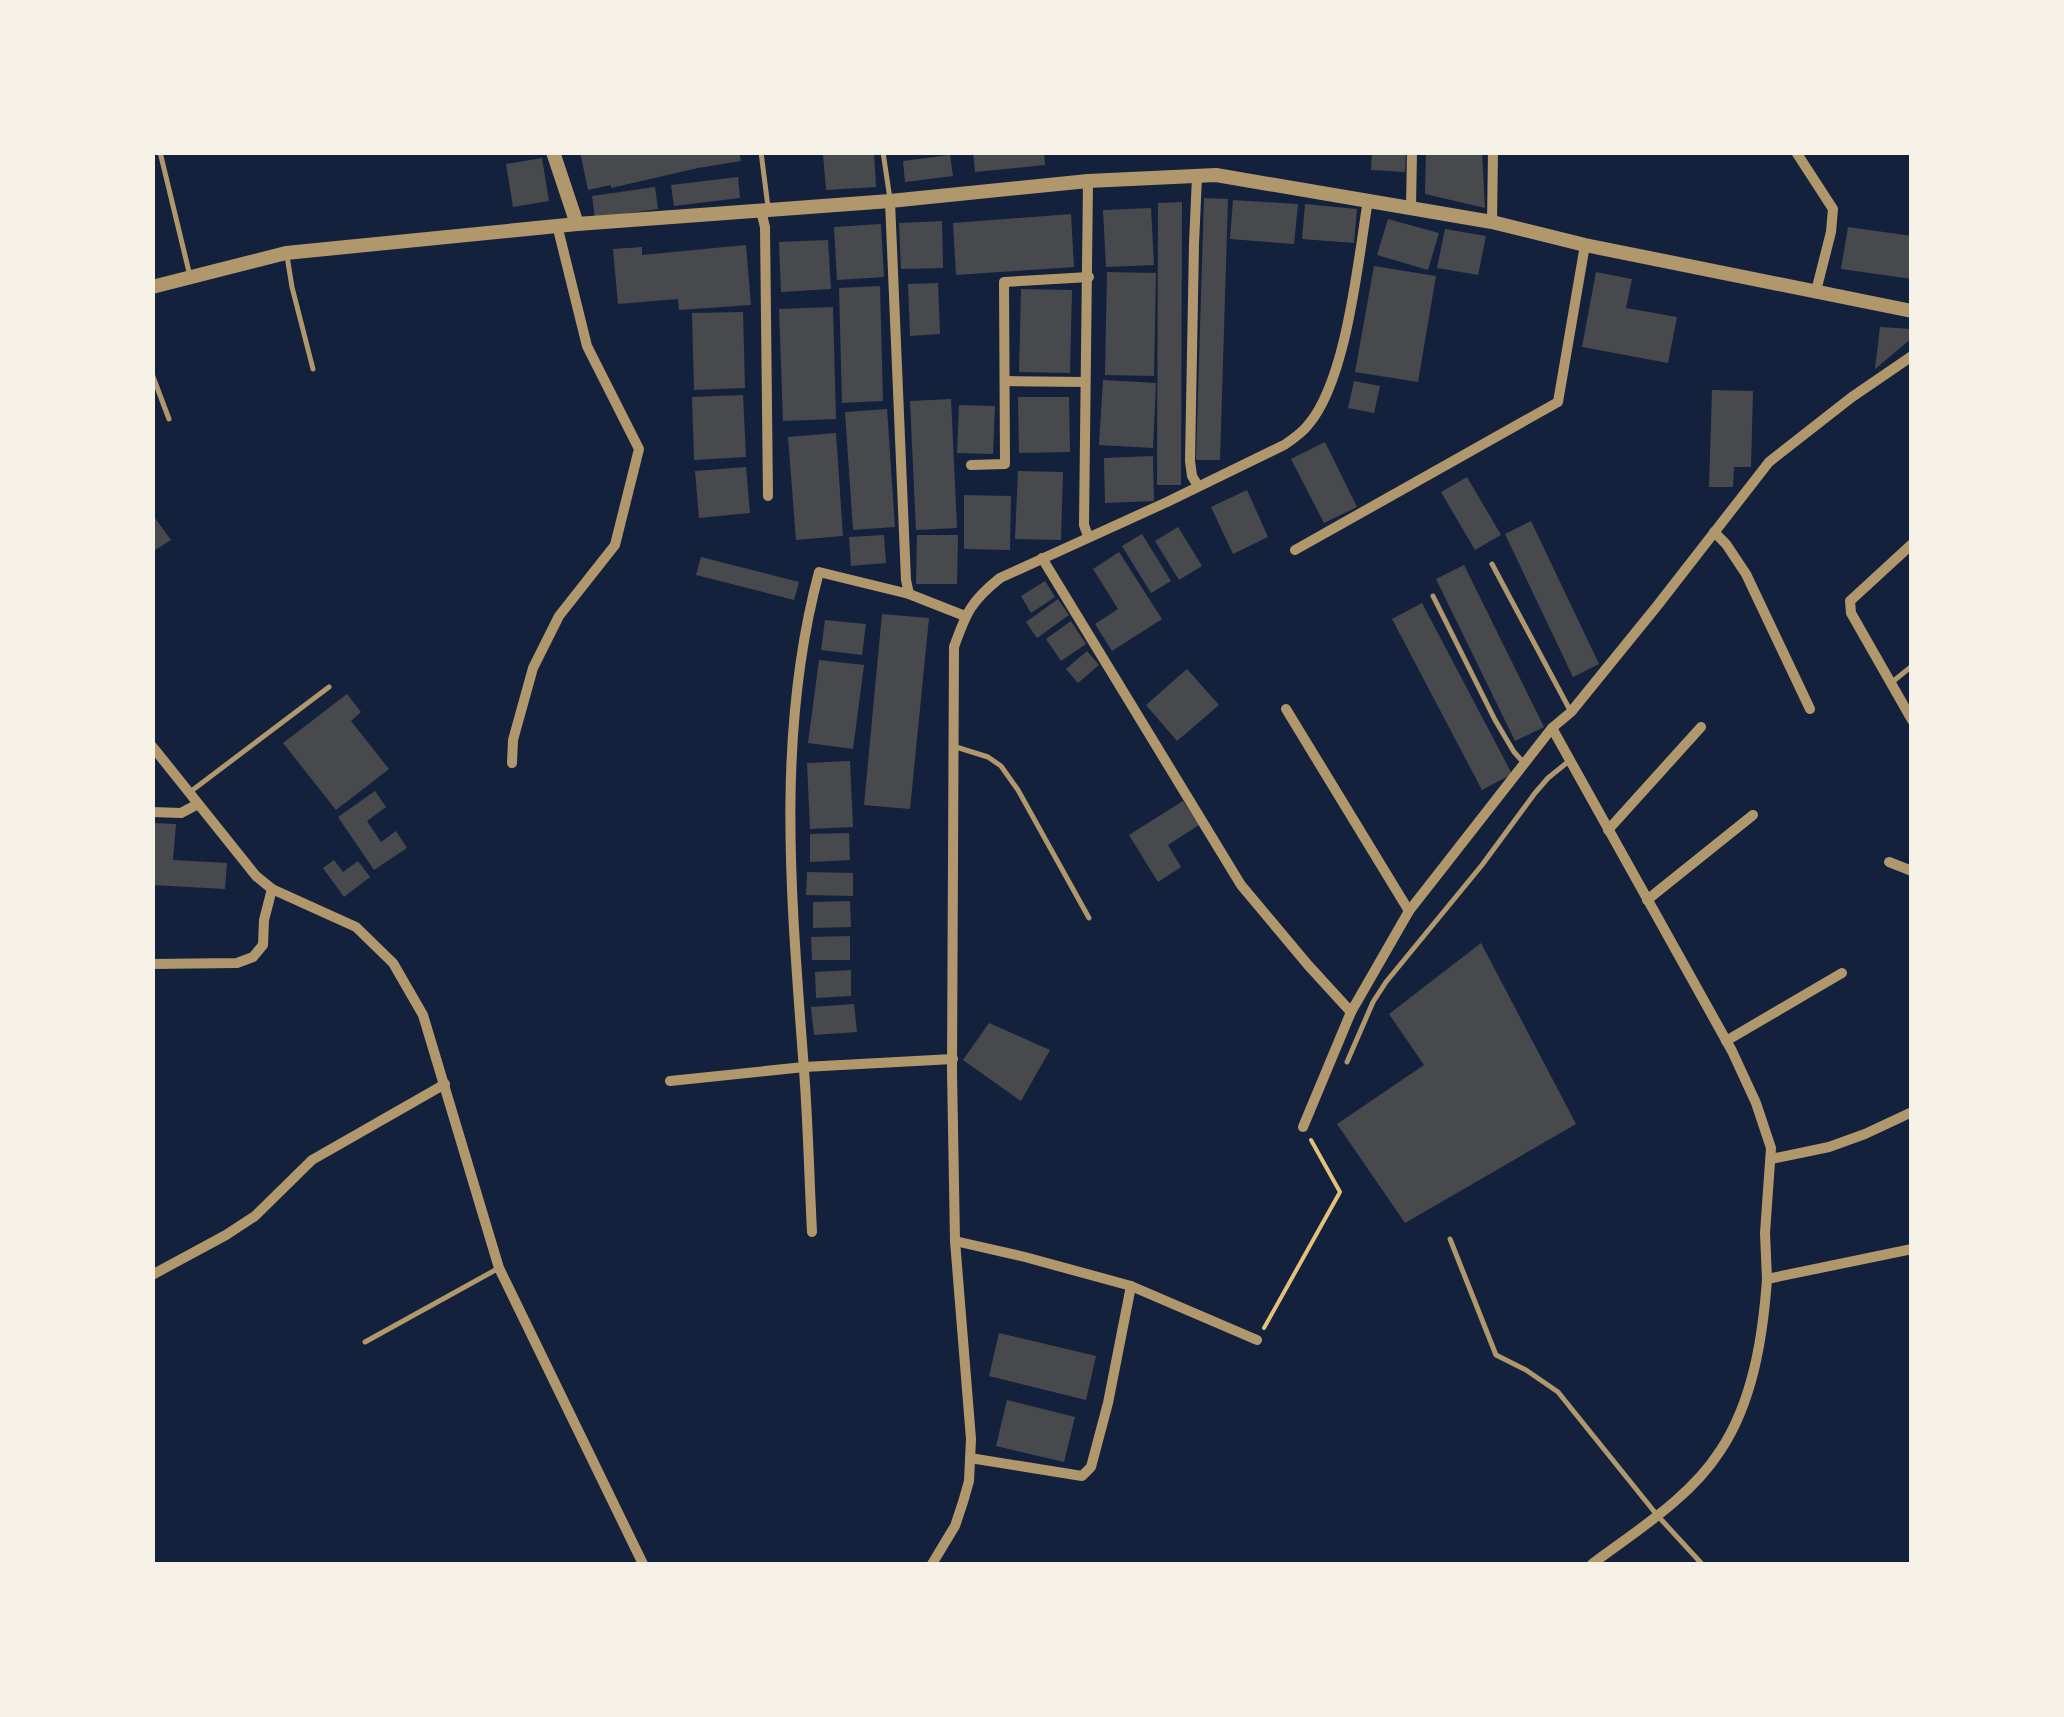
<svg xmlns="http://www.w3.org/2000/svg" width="2064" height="1717" font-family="Poppins,sans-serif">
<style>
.building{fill:#48494c}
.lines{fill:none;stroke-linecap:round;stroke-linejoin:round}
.path{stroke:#e5c07b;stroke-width:4}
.service{stroke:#b1986c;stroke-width:5}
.minor{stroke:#b1986c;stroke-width:10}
.tertiary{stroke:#b1986c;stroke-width:14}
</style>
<rect width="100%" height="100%" fill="#14213d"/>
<g class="building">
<polygon points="580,152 739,152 741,161 698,168 611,188 611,185 588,190"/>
<polygon points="857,152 874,152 876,187 826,190 823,154"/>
<polygon points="973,152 1044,152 1045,165 975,172"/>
<polygon points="1372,152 1406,152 1405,172 1371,170"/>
<polygon points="1426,152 1482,152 1485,208 1425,194"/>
<polygon points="950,155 953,176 905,182 903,161"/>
<polygon points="542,158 549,201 513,207 506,164"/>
<polygon points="738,177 740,198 674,206 671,185"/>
<polygon points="655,187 658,209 595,218 592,196"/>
<polygon points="1204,198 1228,199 1220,460 1196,460"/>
<polygon points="1233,200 1298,204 1294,244 1230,239"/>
<polygon points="1182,202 1181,485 1157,485 1158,203"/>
<polygon points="1305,204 1357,209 1354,243 1302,239"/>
<polygon points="1151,208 1154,265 1106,267 1103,210"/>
<polygon points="1071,214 1074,267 956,275 953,223"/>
<polygon points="1388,219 1439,233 1428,270 1377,255"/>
<polygon points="942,221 943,268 901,269 899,223"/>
<polygon points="881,224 884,277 837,280 834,227"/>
<polygon points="1848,227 1912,236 1912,279 1841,269"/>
<polygon points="1445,229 1486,236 1478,275 1437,268"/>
<polygon points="828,240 831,289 781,292 779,242"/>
<polygon points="746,245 751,305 679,310 678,299 618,304 613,249 642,247 642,255"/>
<polygon points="1374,266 1436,276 1418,382 1355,372"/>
<polygon points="1107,272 1156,273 1154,376 1105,375"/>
<polygon points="1596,272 1632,279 1626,308 1677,317 1668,363 1582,347"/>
<polygon points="938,283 940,334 910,336 908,284"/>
<polygon points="880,286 883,401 842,403 839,288"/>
<polygon points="1021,289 1072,290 1070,373 1019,372"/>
<polygon points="833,307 836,419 783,421 779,309"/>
<polygon points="743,312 745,388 694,390 692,313"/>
<polygon points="1880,327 1912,329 1912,338 1875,369"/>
<polygon points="1103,380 1156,383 1153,448 1099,445"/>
<polygon points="1354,381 1380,386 1374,413 1348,408"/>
<polygon points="1712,390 1753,391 1751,467 1734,467 1733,487 1709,487"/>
<polygon points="743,395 746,457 694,460 692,397"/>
<polygon points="1018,397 1069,397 1070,452 1019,453"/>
<polygon points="951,399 957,528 916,530 910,401"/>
<polygon points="959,405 995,406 993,454 957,453"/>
<polygon points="887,409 895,527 853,530 845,412"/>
<polygon points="836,433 843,536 796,540 788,437"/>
<polygon points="1325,442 1357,507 1324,523 1291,459"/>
<polygon points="1153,456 1154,501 1105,503 1104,458"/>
<polygon points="746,467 750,513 699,518 695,471"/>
<polygon points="1018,471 1063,472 1061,540 1015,539"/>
<polygon points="1467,477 1501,535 1475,550 1441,492"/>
<polygon points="1247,490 1268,537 1233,554 1211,507"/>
<polygon points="964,495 1011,496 1010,550 964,549"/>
<polygon points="152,514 171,540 152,552"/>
<polygon points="1531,521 1599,664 1573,677 1505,534"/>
<polygon points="1178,527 1202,566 1179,580 1155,541"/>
<polygon points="1142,534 1171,581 1151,593 1122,546"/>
<polygon points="884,535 886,563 851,566 849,537"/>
<polygon points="917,535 958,535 957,584 916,584"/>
<polygon points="1119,552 1162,619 1112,651 1095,624 1118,609 1093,569"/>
<polygon points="701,557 799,582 794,600 696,575"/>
<polygon points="1464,565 1544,727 1515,741 1436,579"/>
<polygon points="1045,581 1055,597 1031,613 1021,596"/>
<polygon points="1058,599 1069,615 1037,638 1026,622"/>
<polygon points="1422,603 1512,774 1482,790 1392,619"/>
<polygon points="882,614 929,618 910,809 864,805"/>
<polygon points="825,620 866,624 862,655 821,650"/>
<polygon points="1071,621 1086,644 1061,661 1046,639"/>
<polygon points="1087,651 1099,665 1078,683 1066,669"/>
<polygon points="819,660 864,665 853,749 808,743"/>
<polygon points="1187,669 1219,705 1177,741 1146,705"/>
<polygon points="347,694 361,712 351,721 389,769 336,810 283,743"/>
<polygon points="850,761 853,827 810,829 807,763"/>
<polygon points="375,791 386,807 367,821 381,842 396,831 407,848 374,870 338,817"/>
<polygon points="1183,801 1199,825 1168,845 1181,867 1158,882 1129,835"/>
<polygon points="153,823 176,824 173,860 227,863 225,889 152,885"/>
<polygon points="849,833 850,860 810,862 810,834"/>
<polygon points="334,860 343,872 358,861 370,877 344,897 323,868"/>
<polygon points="807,872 853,873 853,896 806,895"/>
<polygon points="850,901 851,927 813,928 813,902"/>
<polygon points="850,936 850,960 812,960 811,937"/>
<polygon points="1481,943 1576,1124 1405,1223 1337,1124 1424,1065 1389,1014"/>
<polygon points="851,970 851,996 816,998 815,972"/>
<polygon points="854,1004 857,1032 814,1035 811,1007"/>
<polygon points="989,1023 1050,1050 1021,1101 963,1060"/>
<polygon points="999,1333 1096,1356 1086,1400 989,1376"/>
<polygon points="1007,1400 1075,1417 1064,1462 996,1446"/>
</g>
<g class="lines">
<polyline class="path" points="1264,1328 1340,1192 1311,1140"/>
<g class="service">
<polyline points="160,152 190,276"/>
<polyline points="761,152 768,207"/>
<polyline points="883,152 890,199"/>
<polyline points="287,256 292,287 313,369"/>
<polyline points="152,374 169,419"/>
<polyline points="1492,564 1571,712"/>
<polyline points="1433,596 1495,720 1514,752 1524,763"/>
<polyline points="1891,683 1912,666"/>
<polyline points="956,747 988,757 1001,766 1018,790 1089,918"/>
<polyline points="190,792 329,687"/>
<polyline points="1347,1062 1373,1002 1386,982 1482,865 1535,793 1548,778 1569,761"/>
<polyline points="1450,1239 1496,1355 1526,1370 1558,1392 1657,1515 1702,1564"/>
<polyline points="365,1342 499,1268"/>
</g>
<g class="minor">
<polyline points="1796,152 1833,209 1831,232 1816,291"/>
<polyline points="1197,176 1194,244 1190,461 1192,476 1198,486"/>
<polyline points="1088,181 1084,525 1088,536"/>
<polyline points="890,201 906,580 909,594"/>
<polyline points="1411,207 1412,152"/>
<polyline points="761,211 765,227 768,496"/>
<polyline points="1492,222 1493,152"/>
<polyline points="1006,381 1085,382"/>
<polyline points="971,465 1005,464 1004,282 1089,277"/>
<polyline points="1714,532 1726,544 1746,574 1810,709"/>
<polyline points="1912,544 1850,601 1851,613 1912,720"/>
<polyline points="1295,550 1558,402 1585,245"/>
<polyline points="1042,558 1241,885 1308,965 1351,1012"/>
<polyline points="1286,709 1409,911"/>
<polyline points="1552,728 1732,1051 1756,1103 1771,1148 1765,1233 1767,1279"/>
<polyline points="152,746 256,876 272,889 356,927 393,963 423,1015 499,1268 643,1564"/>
<polyline points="512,763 513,740 533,668 559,616 615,545 639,449 587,346 557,225"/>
<polyline points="152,812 181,813 198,804"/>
<polyline points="1608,830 1701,727"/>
<polyline points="1889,862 1912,871"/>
<polyline points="1647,900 1753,815"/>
<polyline points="152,964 237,963 253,957 263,945 264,920 272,889"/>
<polyline points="1726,1041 1842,973"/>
<polyline points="670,1081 804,1067 953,1059"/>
<polyline points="1303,1127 1351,1012 1409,911 1552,728 1571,712 1657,606 1769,462 1852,397 1912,356"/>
<polyline points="1771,1159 1829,1147 1865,1134 1912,1112"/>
<path d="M 812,1232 C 809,1174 808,1116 803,1057 C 791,895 776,732 819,572 L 909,594 L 965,616"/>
<polyline points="955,1241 1025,1257 1131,1286 1257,1340"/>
<polyline points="152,1275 226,1235 255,1216 312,1160 445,1084"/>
<polyline points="970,1458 1082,1476 1091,1467 1108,1403 1131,1286"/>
<path d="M 932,1564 L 955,1526 L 963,1502 L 969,1481 L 971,1439 L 955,1241 L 952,1071 L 954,647 C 966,613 971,601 1000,578 L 1167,502 L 1284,445 C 1293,439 1301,434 1308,425 C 1347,380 1358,260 1368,200"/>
<path d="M 1592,1564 C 1636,1531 1690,1498 1720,1451 C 1753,1402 1763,1336 1767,1279 L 1912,1249"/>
</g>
<g class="tertiary">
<polyline points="553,152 577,224"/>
<polyline points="152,287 286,253 577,224 890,201 1088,181 1216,175 1492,222 1585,245 1912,311"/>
</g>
</g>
<rect width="2064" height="1717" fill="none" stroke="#f6f1e7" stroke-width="310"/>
</svg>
